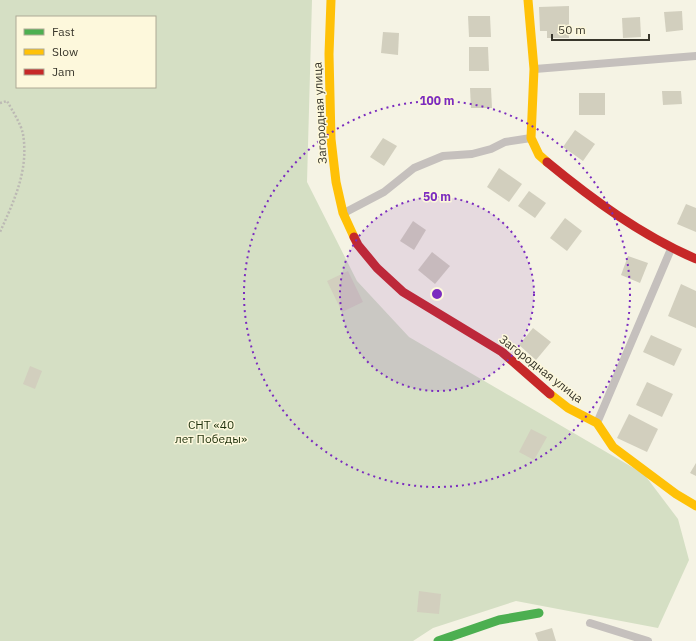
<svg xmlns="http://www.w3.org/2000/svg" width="696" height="641" font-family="'IBM Plex Sans',sans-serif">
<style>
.green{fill:#d5dfc4;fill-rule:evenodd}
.building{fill:#d2cfbe}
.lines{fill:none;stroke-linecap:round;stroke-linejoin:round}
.path{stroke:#bcb9b4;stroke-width:2.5;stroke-dasharray:2 2;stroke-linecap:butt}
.lane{stroke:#c5c0bd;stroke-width:8}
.fast{stroke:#4caf50;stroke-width:9}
.slow{stroke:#ffc107;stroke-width:9}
.jam{stroke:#c62828;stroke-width:9}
.ring{fill:none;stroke:#7b2cbf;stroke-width:2;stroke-dasharray:2 4}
.labels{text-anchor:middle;stroke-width:3;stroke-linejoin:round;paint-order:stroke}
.street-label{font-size:12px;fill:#38362b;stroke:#fdf8dc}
.park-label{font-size:12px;fill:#1f310c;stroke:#fdf8dc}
.centre{fill:#7b2cbf;stroke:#fdf8dc;stroke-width:2}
.ring-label{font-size:12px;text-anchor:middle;font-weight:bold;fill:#7b2cbf;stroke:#fdf8dc;stroke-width:3;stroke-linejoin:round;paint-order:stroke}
</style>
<rect width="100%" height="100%" fill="#f5f3e4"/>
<path class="green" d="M 0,0 L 312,0 L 307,182 L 357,281 L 409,337 L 644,474 L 678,519 L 689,560 L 658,628 L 516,601 L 433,628 L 413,641 L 0,641 ZM 17,17 L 155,17 L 155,87 L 17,87 Z"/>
<g class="building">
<polygon points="569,6 569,38 547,38 547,31 540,31 539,7"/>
<polygon points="682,11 683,30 666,32 664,12"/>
<polygon points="468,16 490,16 491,37 469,37"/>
<polygon points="640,17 641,37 623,38 622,18"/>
<polygon points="383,32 399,33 398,55 381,53"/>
<polygon points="469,47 488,47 489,71 469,71"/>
<polygon points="470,88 491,88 492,108 471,108"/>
<polygon points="662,91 681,91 682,104 663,105"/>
<rect x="579" y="93" width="26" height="22"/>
<polygon points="575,130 595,144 583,161 563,147"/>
<polygon points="383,138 397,146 384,166 370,157"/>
<polygon points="499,168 522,184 509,202 487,187"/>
<polygon points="529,191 546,203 535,218 518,206"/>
<polygon points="686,204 696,208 696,232 677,224"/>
<polygon points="565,218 582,231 567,251 550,238"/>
<polygon points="413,221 426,230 414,250 400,241"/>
<polygon points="432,252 450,266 435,284 418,270"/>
<polygon points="628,256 648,263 640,283 621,275"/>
<polygon points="348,271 363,302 342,312 327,281"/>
<polygon points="681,284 696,291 696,328 668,316"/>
<polygon points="533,328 551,342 536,360 519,345"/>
<polygon points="651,335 682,349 674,366 643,352"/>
<polygon points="30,366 42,371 35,389 23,384"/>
<polygon points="647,382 673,394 662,417 636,405"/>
<polygon points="629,414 658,429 647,452 617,438"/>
<polygon points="531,429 547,437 534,460 519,452"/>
<polygon points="696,463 696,476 690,473"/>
<polygon points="419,591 441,594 439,614 417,612"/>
<polygon points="552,628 556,641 538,641 535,633"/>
</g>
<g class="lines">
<path class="path" d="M 0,103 L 7,101 C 12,110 21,124 23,134 C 29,170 14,201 0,232"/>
<g class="lane">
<polyline points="535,69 696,56"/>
<polyline points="344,213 384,192 414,168 443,156 472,154 491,149 505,142 531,138"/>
<polyline points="597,423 671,249"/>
<polyline points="590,623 648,641"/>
</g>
<polyline class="fast" points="438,641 499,620 539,613"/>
<g class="slow">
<polyline points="331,0 329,54 331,139 336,182 343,213 354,237"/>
<polyline points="528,0 534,69 531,138 539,155 547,162"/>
<polyline points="550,394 568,408 597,423 613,447 676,494 696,506"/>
</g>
<g class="jam">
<path d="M 547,162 C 593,200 641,235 696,259"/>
<polyline points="354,237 358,245 377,268 403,292 502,352 550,394"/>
</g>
</g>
<circle cx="437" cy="294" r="97" fill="#7b2cbf" fill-opacity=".12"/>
<g class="ring">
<circle cx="437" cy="294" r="97"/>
<circle cx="437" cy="294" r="193"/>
</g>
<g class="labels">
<g class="street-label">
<text transform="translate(320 113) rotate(-93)" y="4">Загородная улица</text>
<text transform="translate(541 369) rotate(38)" y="4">Загородная улица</text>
</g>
<g class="park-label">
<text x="211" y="429">СНТ «40<tspan x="211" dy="14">лет Победы»</tspan></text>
</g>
</g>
<circle cx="437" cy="294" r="6" class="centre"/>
<g class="ring-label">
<text x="437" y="105">100 m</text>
<text x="437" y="201">50 m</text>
</g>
<rect x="16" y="16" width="140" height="72" fill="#fdf8dc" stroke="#aeaa95"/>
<rect x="24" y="29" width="20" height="6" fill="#4caf50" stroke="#aeaa95"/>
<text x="52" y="36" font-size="12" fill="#38362b">Fast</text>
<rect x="24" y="49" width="20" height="6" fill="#ffc107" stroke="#aeaa95"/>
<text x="52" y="56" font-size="12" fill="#38362b">Slow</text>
<rect x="24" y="69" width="20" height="6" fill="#c62828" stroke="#aeaa95"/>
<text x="52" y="76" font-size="12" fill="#38362b">Jam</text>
<path d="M552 34v6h97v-6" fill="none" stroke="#38362b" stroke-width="2"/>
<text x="558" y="34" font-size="12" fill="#38362b" stroke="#fdf8dc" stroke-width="3" paint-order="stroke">50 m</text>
</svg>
